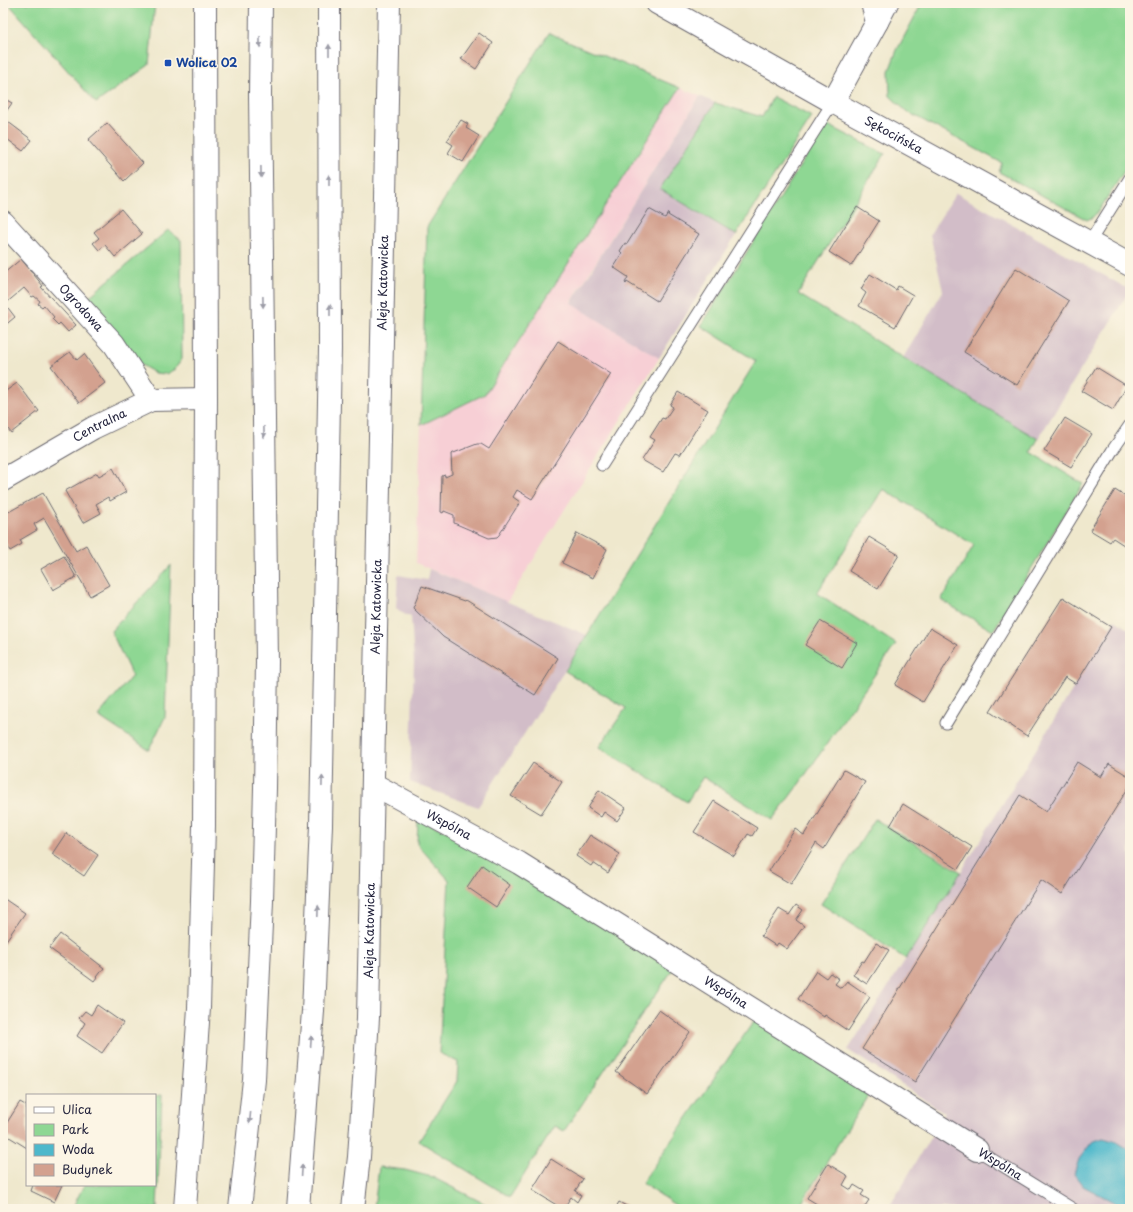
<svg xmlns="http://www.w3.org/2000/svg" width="1133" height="1212" font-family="'Playpen Sans',sans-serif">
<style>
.built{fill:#f7cfd5}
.industrial{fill:#d2bdc8}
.green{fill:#8ed793;stroke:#587c67}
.water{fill:#4eb8cb;stroke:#386d83}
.building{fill:#d3a18f}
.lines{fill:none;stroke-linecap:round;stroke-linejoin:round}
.service-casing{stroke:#6a676e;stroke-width:13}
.minor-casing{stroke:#6a676e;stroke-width:24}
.tertiary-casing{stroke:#6a676e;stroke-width:24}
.motorway-casing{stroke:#6a676e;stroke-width:24}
.service{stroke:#fff;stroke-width:11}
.minor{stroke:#fff;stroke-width:22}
.tertiary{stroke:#fff;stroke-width:22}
.motorway{stroke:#fff;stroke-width:22}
.oneway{fill:#9c9ca7}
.transit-dot{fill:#1a4fb4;stroke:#fcf5e5;stroke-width:1.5}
.labels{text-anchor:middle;stroke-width:3;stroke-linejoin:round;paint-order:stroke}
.transit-label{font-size:12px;font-weight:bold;fill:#164399;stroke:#fcf5e5;text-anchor:start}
.street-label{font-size:12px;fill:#22223b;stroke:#fcf5e5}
</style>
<rect width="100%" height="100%" fill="#fcf5e5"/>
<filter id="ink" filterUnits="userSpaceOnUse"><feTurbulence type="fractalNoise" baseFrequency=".025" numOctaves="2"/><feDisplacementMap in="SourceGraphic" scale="8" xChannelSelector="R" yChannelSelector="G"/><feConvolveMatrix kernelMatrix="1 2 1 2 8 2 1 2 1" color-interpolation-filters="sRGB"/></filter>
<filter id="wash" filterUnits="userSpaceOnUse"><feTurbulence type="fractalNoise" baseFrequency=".012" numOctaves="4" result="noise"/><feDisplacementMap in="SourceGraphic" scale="16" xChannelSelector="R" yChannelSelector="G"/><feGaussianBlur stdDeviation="0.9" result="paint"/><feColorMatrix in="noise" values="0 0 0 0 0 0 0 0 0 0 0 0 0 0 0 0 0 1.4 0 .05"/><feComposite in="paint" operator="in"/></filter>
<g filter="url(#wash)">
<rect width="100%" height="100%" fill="#efe8cd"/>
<polygon class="built" points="680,88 700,96 571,302 659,358 507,602 416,563 421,425 485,394"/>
<g class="industrial">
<polygon points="700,96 715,103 660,189 736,235 659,358 571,303"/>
<polygon points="956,193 1130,290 1038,439 903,358 943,291 930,234"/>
<polygon points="429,569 587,635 478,807 410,782 414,662 411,617 404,614 396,608 398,575 427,580"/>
<polygon points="1115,620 1130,630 1130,1209 888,1209 945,1113 848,1050 961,872"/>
</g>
<g class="green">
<polygon points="8,3 155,3 149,65 96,103"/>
<polygon points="922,3 1130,3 1130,162 1100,209 1093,217 1087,220 999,172 1002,163 906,111 890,96 889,71 897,50"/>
<polygon points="549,33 680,88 485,394 421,425 427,227"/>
<polygon points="773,97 812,117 736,235 660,189 715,103 762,117"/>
<polygon points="826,124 885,154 798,294 1038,439 1031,452 1083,484 993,631 941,600 974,545 883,489 817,593 896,644 799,784 772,820 703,777 687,802 599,747 626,708 565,671 756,361 701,326"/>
<polygon points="168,230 181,240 182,359 175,369 166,374 155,373 138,363 83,302"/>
<polygon points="171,565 165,717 149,750 98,716 132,676 111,631"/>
<polygon points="418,819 467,840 673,969 564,1131 555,1126 510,1197 419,1141 457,1081 458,1062 439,1053 449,880 417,844"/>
<polygon points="875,819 961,872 906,959 821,904"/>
<polygon points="756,1018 872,1089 798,1209 681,1209 642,1183"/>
<polygon points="162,1095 157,1209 72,1209 84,1185 155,1185 155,1096"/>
<polygon points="379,1167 405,1170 432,1177 495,1209 374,1209"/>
</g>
<polygon class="water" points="1103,1138 1117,1142 1130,1150 1130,1209 1127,1209 1083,1186 1074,1174 1079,1159 1092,1142"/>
<g id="blocks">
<g class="building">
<polygon points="479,33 493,43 476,69 461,59"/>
<polygon points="3,98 12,103 3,116"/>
<polygon points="3,118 32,140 23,151 3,136"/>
<polygon points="461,120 468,124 466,128 479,136 463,162 448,153 453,145 447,141"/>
<polygon points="107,123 143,163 124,181 88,140"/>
<polygon points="857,207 879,221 851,266 829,252"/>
<polygon points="121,209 142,234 115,257 105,245 99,250 93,243 99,238 94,232"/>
<polygon points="649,209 665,218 668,213 669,214 668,215 699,234 657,301 627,282 626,284 625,283 628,277 613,267 622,253 620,251 625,243 627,244"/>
<polygon points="21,259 43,286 41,287 76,325 68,332 60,323 58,325 52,319 54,317 44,305 42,307 38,304 40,301 34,296 32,297 24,288 5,304 15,317 3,327 3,274"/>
<polygon points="1016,268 1069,301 1017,385 964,352"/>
<polygon points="870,274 896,290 898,286 913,295 895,327 859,306 866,293 861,289"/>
<polygon points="558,341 611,374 532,499 517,490 513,497 520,502 499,535 497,537 489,538 454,523 454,515 444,511 443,513 441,512 442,476 445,475 445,477 452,474 451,454 477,444 481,444 489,449"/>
<polygon points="70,352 77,360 84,354 105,383 79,403 51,366"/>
<polygon points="1096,367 1127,386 1113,410 1081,391"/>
<polygon points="17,383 39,411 11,433 3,422 3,393"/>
<polygon points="678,392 708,410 680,455 675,453 663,472 642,460 655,440 650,437 662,418 665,419 673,407 670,405"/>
<polygon points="1065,418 1092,434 1071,467 1044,451"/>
<polygon points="113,468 126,492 110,501 108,497 96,504 101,513 83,523 65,491 97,473 99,476"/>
<polygon points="1115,490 1129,499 1130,497 1130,549 1113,538 1110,542 1090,530"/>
<polygon points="43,493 76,551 86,545 109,585 90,596 44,518 34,524 37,530 20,540 22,544 10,551 3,538 3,515"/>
<polygon points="577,533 607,549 593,578 562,563"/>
<polygon points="869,537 899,555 878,589 849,571"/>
<polygon points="64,556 76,577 53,590 41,569"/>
<polygon points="422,586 465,601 466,600 558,658 535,695 443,637 413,608"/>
<polygon points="1063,597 1111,627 1076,684 1065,677 1027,736 990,712"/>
<polygon points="820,621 857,643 842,668 805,645"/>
<polygon points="930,628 958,645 923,702 895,685"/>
<polygon points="1077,762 1101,777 1109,764 1130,777 1130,785 1062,894 1041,880 915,1082 862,1049 1020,795 1046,812"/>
<polygon points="533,763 562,782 541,814 511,796"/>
<polygon points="844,770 865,782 824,849 816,843 791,884 769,871 795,829 804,835"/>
<polygon points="599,790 626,808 617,821 604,812 601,817 588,808"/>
<polygon points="714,801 757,828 752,836 748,834 734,856 694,832"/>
<polygon points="903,804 972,847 958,869 890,826"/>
<polygon points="66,833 98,855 84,876 52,854"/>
<polygon points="590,835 620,854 608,873 593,863 591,866 576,856"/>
<polygon points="482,865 510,885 496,907 467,887"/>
<polygon points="3,898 25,913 3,945"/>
<polygon points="796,905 803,910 796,920 804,926 787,949 778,943 776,946 761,936 779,909 789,915"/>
<polygon points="60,934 104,968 94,981 49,948"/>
<polygon points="876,943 889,950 867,984 853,975 862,961 864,962"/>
<polygon points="816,971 826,978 830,973 839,979 835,984 841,988 847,981 870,997 848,1031 825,1015 824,1017 798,999"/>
<polygon points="97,1005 123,1023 102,1053 77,1036 85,1023 79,1018 85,1011 91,1015"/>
<polygon points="659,1010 690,1032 647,1094 616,1072"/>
<polygon points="20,1102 27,1106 27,1148 3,1133 3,1129"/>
<polygon points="551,1159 583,1179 575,1191 581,1195 577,1202 571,1197 563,1209 532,1190"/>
<polygon points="828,1164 848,1176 843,1185 851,1190 854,1185 864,1191 861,1195 869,1200 863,1209 825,1209 807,1198"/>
<polygon points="33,1185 62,1185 54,1202 31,1191"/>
<polygon points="619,1202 632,1209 615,1209"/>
</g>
</g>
</g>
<g filter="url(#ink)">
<use href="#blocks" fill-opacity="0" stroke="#6a676e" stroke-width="1"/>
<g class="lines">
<defs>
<g id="service">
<polyline points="1089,243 1130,178"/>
<polyline points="602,465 833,102"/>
<polyline points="946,723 1112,451 1130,425"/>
<path id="s1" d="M 977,1150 L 1073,1209"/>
</g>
<g id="minor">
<polyline points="877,22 887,3"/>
<path id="s2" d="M 833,102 L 1130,265"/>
<path id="s3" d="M 3,222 L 114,344 L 151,400"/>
<path id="s4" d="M 3,480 L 93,428 L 151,400 L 206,399"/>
<path id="s5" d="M 373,784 L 519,863 L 977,1150"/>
</g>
<g id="tertiary">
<polyline points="657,3 833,102 877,22 872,3"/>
<polyline points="185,1209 199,1008 204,826 206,399 205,3"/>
<path id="s6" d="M 353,1209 L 359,1157 L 368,1018 L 389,3"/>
</g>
<g id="motorway">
<polyline points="240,1209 254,1080 262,901 265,788 267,662 260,94 261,3"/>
<polyline points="298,1209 313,1011 321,825 330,349 329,3"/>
</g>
</defs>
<use href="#service" class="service-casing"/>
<use href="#minor" class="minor-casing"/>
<use href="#tertiary" class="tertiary-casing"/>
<use href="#motorway" class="motorway-casing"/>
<use href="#service" class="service"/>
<use href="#minor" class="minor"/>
<use href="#tertiary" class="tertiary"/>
<use href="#motorway" class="motorway"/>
</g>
<defs><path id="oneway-solid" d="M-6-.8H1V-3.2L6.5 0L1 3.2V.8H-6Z"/></defs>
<g class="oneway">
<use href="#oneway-solid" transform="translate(260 42) rotate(90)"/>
<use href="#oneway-solid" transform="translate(329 50) rotate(-90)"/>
<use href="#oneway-solid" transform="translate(261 172) rotate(89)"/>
<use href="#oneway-solid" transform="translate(329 180) rotate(-90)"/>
<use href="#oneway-solid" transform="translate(263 302) rotate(89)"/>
<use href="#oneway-solid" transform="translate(330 310) rotate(-90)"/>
<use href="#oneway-solid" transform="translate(264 432) rotate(89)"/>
<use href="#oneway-solid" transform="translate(322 781) rotate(-89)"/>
<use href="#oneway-solid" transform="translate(318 911) rotate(-88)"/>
<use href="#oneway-solid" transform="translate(311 1041) rotate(-86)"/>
<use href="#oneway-solid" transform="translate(250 1118) rotate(96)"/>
<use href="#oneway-solid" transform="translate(302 1170) rotate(-86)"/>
</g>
</g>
<rect class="transit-dot" x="164" y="59" width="8" height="8" rx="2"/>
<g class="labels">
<g class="transit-label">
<text x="176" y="67">Wolica 02</text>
</g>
<g class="street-label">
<text dy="4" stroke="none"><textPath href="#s2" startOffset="69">Sękocińska</textPath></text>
<text dy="4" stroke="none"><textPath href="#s6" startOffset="927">Aleja Katowicka</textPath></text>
<text dy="4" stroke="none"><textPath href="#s3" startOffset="116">Ogrodowa</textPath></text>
<text dy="4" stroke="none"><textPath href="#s4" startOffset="111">Centralna</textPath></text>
<text dy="4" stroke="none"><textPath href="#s6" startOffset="603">Aleja Katowicka</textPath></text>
<text dy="4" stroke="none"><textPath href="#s5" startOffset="86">Wspólna</textPath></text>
<text dy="4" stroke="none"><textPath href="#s6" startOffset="279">Aleja Katowicka</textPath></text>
<text dy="4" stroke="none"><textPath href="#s5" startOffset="410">Wspólna</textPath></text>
<text dy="4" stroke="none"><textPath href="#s1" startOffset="27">Wspólna</textPath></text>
</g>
</g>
<rect width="1133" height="1212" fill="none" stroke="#fcf5e5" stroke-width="16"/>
<rect x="26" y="1094" width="130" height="92" fill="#fcf5e5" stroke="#a5a1a1"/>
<rect x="34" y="1107" width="20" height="6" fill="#ffffff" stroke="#a5a1a1"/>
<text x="62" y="1114" font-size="12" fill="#22223b">Ulica</text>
<rect x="34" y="1124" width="20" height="12" fill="#8ed793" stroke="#a5a1a1"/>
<text x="62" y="1134" font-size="12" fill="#22223b">Park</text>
<rect x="34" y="1144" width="20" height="12" fill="#4eb8cb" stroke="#a5a1a1"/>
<text x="62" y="1154" font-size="12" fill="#22223b">Woda</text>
<rect x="34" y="1164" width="20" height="12" fill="#d3a18f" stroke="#a5a1a1"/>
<text x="62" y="1174" font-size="12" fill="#22223b">Budynek</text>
</svg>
